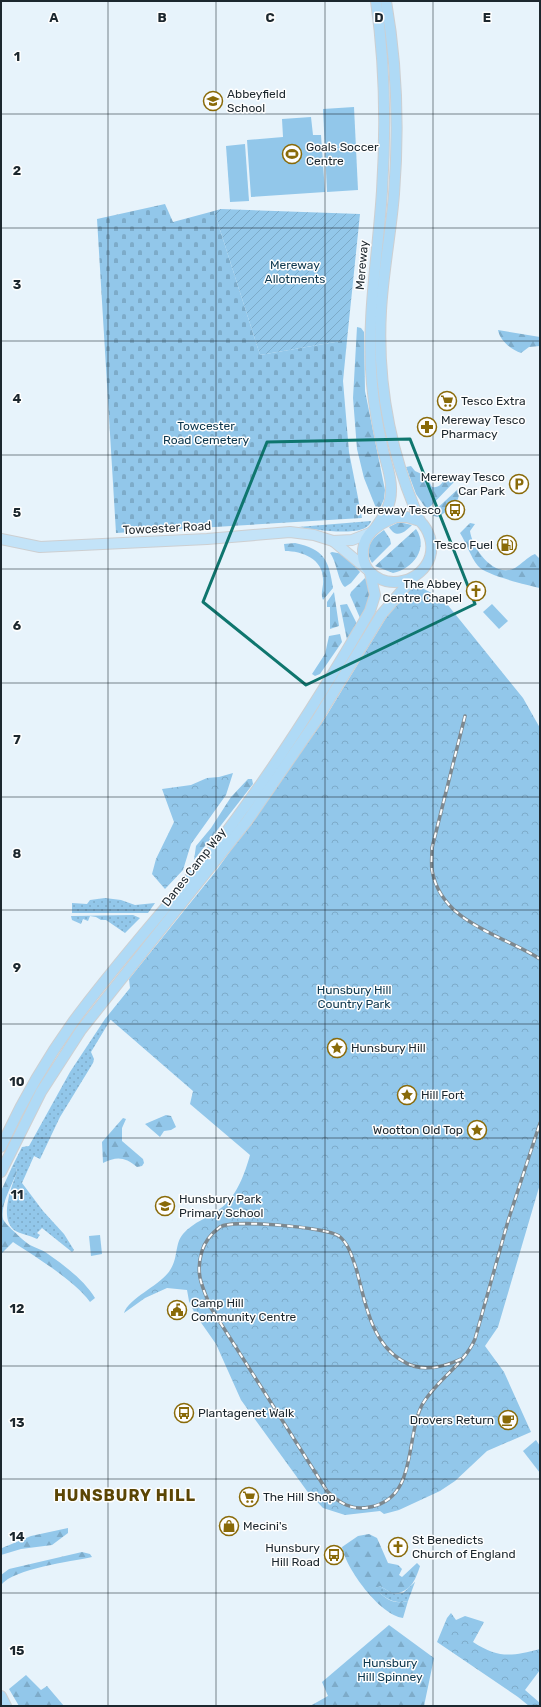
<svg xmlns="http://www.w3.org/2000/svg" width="541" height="1707" font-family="Rubik,sans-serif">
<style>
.grass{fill:url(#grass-dots)}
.forest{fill:url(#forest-firs)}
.cemetery{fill:url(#cemetery-stones)}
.park{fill:url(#park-crowns)}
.garden{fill:url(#garden-furrows)}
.pitch{fill:#92c7ea}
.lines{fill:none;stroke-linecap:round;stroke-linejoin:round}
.primary-casing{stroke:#cdcfd1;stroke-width:12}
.trunk-casing{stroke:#cdcfd1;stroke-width:12}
.primary{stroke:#c3e3f8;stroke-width:10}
.trunk{stroke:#afdaf6;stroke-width:10}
.rail-casing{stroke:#7d888f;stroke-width:3.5}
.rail{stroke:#fefefe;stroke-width:2;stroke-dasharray:6;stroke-linecap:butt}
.marked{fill:none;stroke:#0f766e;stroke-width:3;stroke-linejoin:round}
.grid{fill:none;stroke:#1c272e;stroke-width:1;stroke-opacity:0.55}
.labels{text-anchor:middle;stroke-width:3;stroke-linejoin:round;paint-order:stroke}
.poi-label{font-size:12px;fill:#1c272e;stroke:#fefefe;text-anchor:start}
.park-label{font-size:12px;fill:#0b364d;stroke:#fefefe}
.street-label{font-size:12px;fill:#1c272e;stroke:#fefefe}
.district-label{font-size:16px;font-weight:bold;letter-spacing:1px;fill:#5a4504;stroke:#fefefe}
.grid-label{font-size:13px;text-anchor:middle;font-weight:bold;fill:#1c272e;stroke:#fefefe;stroke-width:3;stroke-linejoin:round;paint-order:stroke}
</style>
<defs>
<pattern id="grass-dots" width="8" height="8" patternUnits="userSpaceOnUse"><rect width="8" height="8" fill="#92c7ea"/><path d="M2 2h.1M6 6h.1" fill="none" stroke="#7dabc9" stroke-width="1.8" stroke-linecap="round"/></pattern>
<pattern id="forest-firs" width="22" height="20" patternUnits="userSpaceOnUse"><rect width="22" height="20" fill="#92c7ea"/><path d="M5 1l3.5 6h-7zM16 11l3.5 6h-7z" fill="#7dabc9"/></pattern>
<pattern id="cemetery-stones" width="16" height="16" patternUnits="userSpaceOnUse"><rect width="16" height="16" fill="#92c7ea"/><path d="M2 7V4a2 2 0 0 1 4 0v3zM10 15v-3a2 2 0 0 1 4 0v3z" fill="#7dabc9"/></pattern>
<pattern id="park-crowns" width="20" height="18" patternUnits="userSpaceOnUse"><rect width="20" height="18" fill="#92c7ea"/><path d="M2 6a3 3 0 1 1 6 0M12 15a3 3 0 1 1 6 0" fill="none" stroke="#7dabc9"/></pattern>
<pattern id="garden-furrows" width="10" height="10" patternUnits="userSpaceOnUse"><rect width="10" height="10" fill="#92c7ea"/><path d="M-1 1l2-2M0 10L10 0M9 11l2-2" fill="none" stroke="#7dabc9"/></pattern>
</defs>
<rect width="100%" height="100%" fill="#e7f3fb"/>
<g class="grass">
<path d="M 371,521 C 367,539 313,529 298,527 Z"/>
<polygon points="105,898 121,900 135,905 155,903 148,913 72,913 72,903 87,904 90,900"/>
<polygon points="133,915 140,918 125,933 106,920 101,920 96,917 90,916 88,921 83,919 81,924 72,920 71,916"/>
<path d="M 105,1019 L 111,1019 L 91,1052 L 94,1059 L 93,1063 L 60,1117 L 40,1159 L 34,1156 L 22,1183 L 43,1211 L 64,1234 L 74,1250 L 72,1252 L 42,1228 L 37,1233 L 40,1235 L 37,1239 C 30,1235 19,1234 14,1230 C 0,1218 10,1190 17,1172 L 16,1168 L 12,1167 L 22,1147 L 29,1146 L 70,1072 Z"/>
<path d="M 415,1582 L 408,1601 C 394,1605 384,1598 375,1588 L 380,1586 L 393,1594 L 403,1593 Z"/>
</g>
<g class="forest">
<polygon points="357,327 361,328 364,332 365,391 385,490 384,499 378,513 364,478 357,449 353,398"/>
<path d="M 498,330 L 540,337 L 540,346 L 529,347 L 521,353 C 512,350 500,341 498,330 Z"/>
<path d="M 411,466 L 415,471 L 426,476 L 432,487 C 439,488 442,484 445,478 L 454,479 L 454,482 L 427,510 L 416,494 L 406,467 Z"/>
<path d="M 458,489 C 463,502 447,511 438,517 L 434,516 L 431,514 Z"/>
<path d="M 399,522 L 412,525 C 404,533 396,539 389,527 Z"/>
<path d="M 470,523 L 475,524 L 470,531 C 472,548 494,579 515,568 C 522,564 527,557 535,554 L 540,559 L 540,588 C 527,585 485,575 478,566 C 470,556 467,544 460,533 Z"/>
<path d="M 416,529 C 429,548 413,569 393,573 L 375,566 Z"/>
<path d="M 384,530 L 390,539 L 391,544 L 372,563 C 363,548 371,539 384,530 Z"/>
<path d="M 295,543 C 324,549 329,560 333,588 L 323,600 C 320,592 324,587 323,579 C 323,559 302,551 285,551 L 284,544 Z"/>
<path d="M 332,552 L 343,554 L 360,572 L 351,583 L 345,587 C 338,582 337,562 330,553 Z"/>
<path d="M 365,578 C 374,592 368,605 360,618 L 350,595 L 351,592 Z"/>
<polygon points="334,592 339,626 330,629 330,607 327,607 327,602"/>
<polygon points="347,604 357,624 347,640 340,605"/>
<polygon points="340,634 342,642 320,674 315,676 312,674 325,654 329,636"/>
<polygon points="248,779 252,779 253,784 194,860 196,846 211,828 231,797"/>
<polygon points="166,1115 171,1116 176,1127 171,1130 164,1131 160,1137 145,1124"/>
<path d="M 123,1118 L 126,1119 L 122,1128 L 122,1141 L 143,1159 L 144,1163 L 142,1166 L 137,1167 C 125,1157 117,1156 103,1163 L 102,1142 Z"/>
<path d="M 12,1167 L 16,1168 L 17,1172 C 12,1185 0,1205 3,1219 C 4,1223 22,1239 27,1243 C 32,1247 42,1249 48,1254 C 65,1266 84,1280 95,1298 L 90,1302 C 75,1281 36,1257 13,1242 L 2,1253 L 1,1251 L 1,1191 Z"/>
<polygon points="68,1528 68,1533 52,1545 21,1549 1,1555 2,1548 31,1536"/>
<path d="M 369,1534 L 377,1538 L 388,1563 L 398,1565 L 402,1569 L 399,1575 L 402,1577 L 417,1563 L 420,1566 C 415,1582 410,1592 393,1594 L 380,1586 L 376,1588 C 384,1599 394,1605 408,1601 L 403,1618 C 380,1615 346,1569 342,1547 L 358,1536 Z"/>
<path d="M 82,1552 L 90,1554 L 92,1557 C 70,1562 15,1568 1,1585 L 1,1575 L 9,1569 Z"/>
<polygon points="389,1625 434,1658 424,1706 310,1706 328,1696 322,1682"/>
<polygon points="26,1675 41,1690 47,1686 64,1706 19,1706 9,1689"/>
</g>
<polygon class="cemetery" points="165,204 173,222 214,211 260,355 347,340 343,381 349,452 362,518 116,533 97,219"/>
<g class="park">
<path d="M 420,587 L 443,599 L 523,698 L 540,728 L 540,1184 L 498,1327 L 485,1346 L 504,1372 L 531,1432 L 487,1451 L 455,1481 L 440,1491 L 399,1510 L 384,1514 L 380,1511 L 345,1515 L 323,1508 L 307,1491 L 241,1400 L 216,1344 L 195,1314 L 189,1301 L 187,1290 L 167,1288 L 145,1298 L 124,1313 C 129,1298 157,1287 168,1273 C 179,1260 174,1244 183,1234 C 193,1222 210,1217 221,1208 C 237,1196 245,1173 250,1155 L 190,1104 L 193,1091 L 111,1020 L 105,1019 L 130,988 L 129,979 L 216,871 L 325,718 L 395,603 L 410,588 Z"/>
<polygon points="233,773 226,795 191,844 183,870 165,889 152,874 156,859 174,822 162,789 191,785 207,778 219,777"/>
<polygon points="536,1440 540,1446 540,1473 523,1451"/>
<path d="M 451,1613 L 456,1620 L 465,1616 L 484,1622 L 473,1642 C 499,1659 512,1656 540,1649 L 540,1670 L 525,1690 L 540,1703 L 540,1706 L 529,1706 L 518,1697 L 437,1642 L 447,1618 Z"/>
</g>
<polygon class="garden" points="221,209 360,214 347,340 260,355 214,211"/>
<g class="pitch">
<polygon points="354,107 358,190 327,192 323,109"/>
<polygon points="311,117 313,135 321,135 325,192 251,197 247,140 283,137 282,119"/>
<polygon points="245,144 249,201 230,202 226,146"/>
<polygon points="492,604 508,621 499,629 483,612"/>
<polygon points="100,1235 102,1254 91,1256 89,1236"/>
</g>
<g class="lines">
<defs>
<g id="primary">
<polyline points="1,539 40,547 207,539 290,532 314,535 333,541 368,570"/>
<polyline points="333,541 352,540 370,533"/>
</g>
<g id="trunk">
<path d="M 376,1 C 385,64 386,128 382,191 C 378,255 366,320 372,384 C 374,406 378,428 383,450 C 386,463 392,477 391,491 C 391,505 384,516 376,527"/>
<path d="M 386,1 C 397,64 399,130 394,194 C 391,233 383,272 381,311 C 377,383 391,455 420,521"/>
<path d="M 396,517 L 407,517 L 420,521 C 429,530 434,544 430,557 C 422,581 389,591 370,572 C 366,568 363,561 363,556 C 361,535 378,524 396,517 Z"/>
<path d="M 1,1147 C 21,1103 45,1061 73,1022 C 116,963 166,909 211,852 C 270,776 322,694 370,611 L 375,595 L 370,573"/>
<polyline points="1,1172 41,1092 81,1030 247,821 316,721 381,615 411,580"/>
<polyline points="1,1696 6,1706"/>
</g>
</defs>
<use href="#primary" class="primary-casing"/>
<use href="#trunk" class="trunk-casing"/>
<use href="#primary" class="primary"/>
<use href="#trunk" class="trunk"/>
<defs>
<g id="rail">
<path d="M 465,716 L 432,848 C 432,855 431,863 432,870 C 441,923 501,934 540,959"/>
<path d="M 461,1359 C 442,1368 420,1373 401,1360 C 370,1341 365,1300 356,1268 C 352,1257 349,1244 339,1236 C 327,1227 232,1219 220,1227 C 212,1233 205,1241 202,1251 C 195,1274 202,1286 211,1308 L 327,1491 C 339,1503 352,1511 370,1507 C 418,1498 405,1437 422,1405 C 436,1380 464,1365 475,1339 L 508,1221 L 540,1123"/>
</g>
</defs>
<use href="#rail" class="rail-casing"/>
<use href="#rail" class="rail"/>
</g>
<path class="marked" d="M 410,439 L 475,604 L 306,685 L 203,602 L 267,442 Z"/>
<path class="grid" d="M 108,1 L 108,1706M 216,1 L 216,1706M 325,1 L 325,1706M 433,1 L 433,1706M 1,114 L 540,114M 1,228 L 540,228M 1,341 L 540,341M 1,455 L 540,455M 1,569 L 540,569M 1,683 L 540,683M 1,797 L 540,797M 1,910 L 540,910M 1,1024 L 540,1024M 1,1138 L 540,1138M 1,1252 L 540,1252M 1,1366 L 540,1366M 1,1479 L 540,1479M 1,1593 L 540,1593"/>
<defs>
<symbol id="school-ring" viewBox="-11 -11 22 22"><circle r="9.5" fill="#fefefe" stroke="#896a09" stroke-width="1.5"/><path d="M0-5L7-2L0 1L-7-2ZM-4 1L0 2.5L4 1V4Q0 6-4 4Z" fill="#896a09"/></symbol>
<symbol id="stadium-ring" viewBox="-11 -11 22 22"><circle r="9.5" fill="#fefefe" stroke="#896a09" stroke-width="1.5"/><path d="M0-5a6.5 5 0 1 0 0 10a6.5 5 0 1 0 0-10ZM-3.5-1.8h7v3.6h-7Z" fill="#896a09"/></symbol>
<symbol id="supermarket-ring" viewBox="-11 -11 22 22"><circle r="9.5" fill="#fefefe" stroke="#896a09" stroke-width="1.5"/><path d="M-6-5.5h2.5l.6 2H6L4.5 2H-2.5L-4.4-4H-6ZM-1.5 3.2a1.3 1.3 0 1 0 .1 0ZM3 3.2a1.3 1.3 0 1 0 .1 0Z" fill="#896a09"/></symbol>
<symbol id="pharmacy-ring" viewBox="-11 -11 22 22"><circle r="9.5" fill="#fefefe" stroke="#896a09" stroke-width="1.5"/><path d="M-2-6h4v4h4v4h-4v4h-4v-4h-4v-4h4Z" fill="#896a09"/></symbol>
<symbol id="parking-ring" viewBox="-11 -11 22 22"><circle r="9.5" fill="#fefefe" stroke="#896a09" stroke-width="1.5"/><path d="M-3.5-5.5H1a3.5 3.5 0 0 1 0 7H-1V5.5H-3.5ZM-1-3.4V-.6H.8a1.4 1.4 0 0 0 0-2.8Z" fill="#896a09"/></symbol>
<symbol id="bus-ring" viewBox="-11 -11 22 22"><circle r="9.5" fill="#fefefe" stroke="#896a09" stroke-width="1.5"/><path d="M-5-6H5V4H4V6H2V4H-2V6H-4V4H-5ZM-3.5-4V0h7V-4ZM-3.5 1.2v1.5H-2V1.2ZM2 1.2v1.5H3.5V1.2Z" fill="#896a09"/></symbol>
<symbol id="fuel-ring" viewBox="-11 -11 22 22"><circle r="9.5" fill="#fefefe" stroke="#896a09" stroke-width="1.5"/><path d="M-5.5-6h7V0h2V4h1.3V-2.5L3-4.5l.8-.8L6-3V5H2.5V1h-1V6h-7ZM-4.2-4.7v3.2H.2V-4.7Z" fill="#896a09"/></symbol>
<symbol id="church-ring" viewBox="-11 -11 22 22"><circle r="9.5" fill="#fefefe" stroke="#896a09" stroke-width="1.5"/><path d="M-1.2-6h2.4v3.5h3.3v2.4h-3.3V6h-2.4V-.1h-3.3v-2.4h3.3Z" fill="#896a09"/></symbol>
<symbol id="sight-ring" viewBox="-11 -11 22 22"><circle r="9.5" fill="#fefefe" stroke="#896a09" stroke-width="1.5"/><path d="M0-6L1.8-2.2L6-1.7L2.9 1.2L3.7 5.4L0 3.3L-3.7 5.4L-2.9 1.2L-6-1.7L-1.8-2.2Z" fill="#896a09"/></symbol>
<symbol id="civic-ring" viewBox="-11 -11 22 22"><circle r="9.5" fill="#fefefe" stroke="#896a09" stroke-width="1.5"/><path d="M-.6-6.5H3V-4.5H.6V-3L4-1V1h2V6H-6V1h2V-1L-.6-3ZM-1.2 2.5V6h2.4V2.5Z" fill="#896a09"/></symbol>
<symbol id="cafe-ring" viewBox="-11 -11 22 22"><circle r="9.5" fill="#fefefe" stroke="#896a09" stroke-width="1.5"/><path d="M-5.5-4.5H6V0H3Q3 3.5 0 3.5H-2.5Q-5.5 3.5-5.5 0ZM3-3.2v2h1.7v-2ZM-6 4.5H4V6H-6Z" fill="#896a09"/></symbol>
<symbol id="shop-ring" viewBox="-11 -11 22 22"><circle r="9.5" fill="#fefefe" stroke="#896a09" stroke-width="1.5"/><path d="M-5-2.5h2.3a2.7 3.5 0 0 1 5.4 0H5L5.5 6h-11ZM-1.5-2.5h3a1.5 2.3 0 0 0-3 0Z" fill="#896a09"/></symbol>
</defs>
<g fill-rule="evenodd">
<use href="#school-ring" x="202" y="90" width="22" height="22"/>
<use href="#stadium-ring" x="281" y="143" width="22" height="22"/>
<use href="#supermarket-ring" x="436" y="390" width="22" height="22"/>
<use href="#pharmacy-ring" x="416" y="416" width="22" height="22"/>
<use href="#parking-ring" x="508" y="473" width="22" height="22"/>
<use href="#bus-ring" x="444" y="499" width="22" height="22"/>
<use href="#fuel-ring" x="496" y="534" width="22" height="22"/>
<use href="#church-ring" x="465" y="580" width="22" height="22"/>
<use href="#sight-ring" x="326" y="1037" width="22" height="22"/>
<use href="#sight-ring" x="396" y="1084" width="22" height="22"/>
<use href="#sight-ring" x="466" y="1119" width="22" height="22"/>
<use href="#school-ring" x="154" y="1195" width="22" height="22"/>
<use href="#civic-ring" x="166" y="1299" width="22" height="22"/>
<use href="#bus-ring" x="173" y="1402" width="22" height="22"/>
<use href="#cafe-ring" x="497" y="1409" width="22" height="22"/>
<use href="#supermarket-ring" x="238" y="1486" width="22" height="22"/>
<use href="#shop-ring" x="218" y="1515" width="22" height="22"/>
<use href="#church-ring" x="387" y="1536" width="22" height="22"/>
<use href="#bus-ring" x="323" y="1544" width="22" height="22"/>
</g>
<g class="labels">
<g class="poi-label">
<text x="227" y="98">Abbeyfield<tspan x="227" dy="14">School</tspan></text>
<text x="306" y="151">Goals Soccer<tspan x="306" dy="14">Centre</tspan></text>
<text x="461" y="405">Tesco Extra</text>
<text x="441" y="424">Mereway Tesco<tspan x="441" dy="14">Pharmacy</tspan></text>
<text x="505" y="481" text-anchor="end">Mereway Tesco<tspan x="505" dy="14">Car Park</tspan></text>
<text x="441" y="514" text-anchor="end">Mereway Tesco</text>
<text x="493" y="549" text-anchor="end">Tesco Fuel</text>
<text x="462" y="588" text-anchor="end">The Abbey<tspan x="462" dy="14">Centre Chapel</tspan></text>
<text x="351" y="1052">Hunsbury Hill</text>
<text x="421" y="1099">Hill Fort</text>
<text x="463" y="1134" text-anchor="end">Wootton Old Top</text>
<text x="179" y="1203">Hunsbury Park<tspan x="179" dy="14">Primary School</tspan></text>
<text x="191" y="1307">Camp Hill<tspan x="191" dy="14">Community Centre</tspan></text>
<text x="198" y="1417">Plantagenet Walk</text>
<text x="494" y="1424" text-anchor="end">Drovers Return</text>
<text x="263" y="1501">The Hill Shop</text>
<text x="243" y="1530">Mecini's</text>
<text x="412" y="1544">St Benedicts<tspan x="412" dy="14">Church of England</tspan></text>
<text x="320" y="1552" text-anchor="end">Hunsbury<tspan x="320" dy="14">Hill Road</tspan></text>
</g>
<g class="park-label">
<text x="295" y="269">Mereway<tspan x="295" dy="14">Allotments</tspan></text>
<text x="206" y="430">Towcester<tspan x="206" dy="14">Road Cemetery</tspan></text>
<text x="354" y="994">Hunsbury Hill<tspan x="354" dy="14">Country Park</tspan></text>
<text x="390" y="1667">Hunsbury<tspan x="390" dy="14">Hill Spinney</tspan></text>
</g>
<g class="street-label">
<text transform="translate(362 265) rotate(-85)" y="4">Mereway</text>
<text transform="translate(167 528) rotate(-3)" y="4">Towcester Road</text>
<text transform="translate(194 867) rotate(-52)" y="4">Danes Camp Way</text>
</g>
<g class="district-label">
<text x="125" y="1501">HUNSBURY HILL</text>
</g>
</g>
<g class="grid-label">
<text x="54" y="22">A</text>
<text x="162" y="22">B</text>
<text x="270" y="22">C</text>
<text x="379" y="22">D</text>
<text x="487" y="22">E</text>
<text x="17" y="61">1</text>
<text x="17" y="175">2</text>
<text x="17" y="289">3</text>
<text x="17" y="403">4</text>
<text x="17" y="517">5</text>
<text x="17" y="630">6</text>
<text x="17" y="744">7</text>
<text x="17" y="858">8</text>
<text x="17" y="972">9</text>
<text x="17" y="1086">10</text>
<text x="17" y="1199">11</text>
<text x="17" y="1313">12</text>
<text x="17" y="1427">13</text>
<text x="17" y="1541">14</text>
<text x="17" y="1655">15</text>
</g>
<rect width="541" height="1707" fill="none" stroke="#1c272e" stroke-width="4"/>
</svg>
